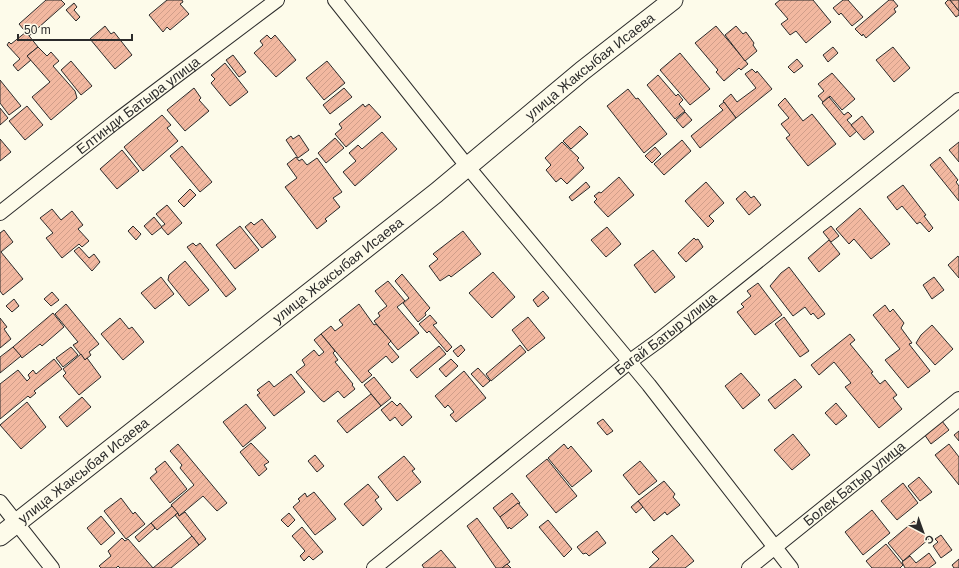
<svg xmlns="http://www.w3.org/2000/svg" width="959" height="568" font-family="Arial,sans-serif">
<style>
.building{fill:url(#building-hatch);stroke:#2b2b2b}
.lines{fill:none;stroke-linecap:round;stroke-linejoin:round}
.street-casing{stroke:#2b2b2b;stroke-width:16}
.secondary-casing{stroke:#2b2b2b;stroke-width:21}
.street{stroke:#fdfbea;stroke-width:14}
.secondary{stroke:#fdfbea;stroke-width:19}
.labels{text-anchor:middle;stroke-width:3;stroke-linejoin:round;paint-order:stroke}
.street-label{font-size:14px;fill:#2b2b2b;stroke:#fdfbea}
</style>
<defs>
<pattern id="building-hatch" width="6" height="6" patternUnits="userSpaceOnUse"><rect width="6" height="6" fill="#f2b8a0"/><path d="M-1 1l2-2M0 6l6-6M5 7l2-2" fill="none" stroke="#d09e8a"/></pattern>
</defs>
<rect width="100%" height="100%" fill="#fdfbea"/>
<g class="building">
<polygon points="46,0 61,0 65,4 29,36 19,24"/>
<polygon points="167,0 182,0 183,2 180,4 189,14 170,30 167,27 163,32 149,15"/>
<polygon points="780,0 813,0 831,22 806,43 796,31 790,35 781,24 788,19 775,4"/>
<polygon points="843,0 848,0 863,17 852,26 841,13 839,15 833,8"/>
<polygon points="889,0 893,0 898,6 894,9 896,12 866,38 863,34 862,36 855,29"/>
<polygon points="948,0 950,0 959,11 959,15 956,17 945,3"/>
<polygon points="950,0 959,0 959,11"/>
<polygon points="74,3 77,7 74,10 80,17 76,21 66,10"/>
<polygon points="105,26 111,34 114,32 132,55 115,69 90,39"/>
<polygon points="716,26 748,64 741,70 739,68 724,81 716,72 718,70 695,43"/>
<polygon points="736,26 743,34 746,32 754,43 753,45 757,51 745,61 725,35"/>
<polygon points="26,32 38,47 27,56 31,60 18,71 13,65 20,59 7,45 9,42 11,44"/>
<polygon points="267,35 271,39 275,35 296,60 276,77 254,53 263,45 260,41"/>
<polygon points="38,47 47,56 51,52 59,61 53,66 75,91 77,98 51,120 32,97 50,82 27,56"/>
<polygon points="833,47 838,53 828,62 823,55"/>
<polygon points="893,47 910,68 894,82 876,60"/>
<polygon points="680,53 710,89 690,105 660,70"/>
<polygon points="233,55 246,72 239,77 226,60"/>
<polygon points="797,59 803,66 794,73 788,67"/>
<polygon points="71,61 92,86 81,95 61,70"/>
<polygon points="327,61 345,83 324,100 306,78"/>
<polygon points="225,63 248,92 230,106 211,83 215,79 211,75"/>
<polygon points="752,69 756,73 757,71 772,89 736,118 723,101 731,94 737,102 756,88 745,74"/>
<polygon points="832,73 855,99 842,110 830,96 823,102 818,96 824,91 818,84"/>
<polygon points="658,75 676,96 678,94 683,100 679,104 685,111 675,119 647,85"/>
<polygon points="0,80 21,106 9,115 0,103"/>
<polygon points="194,88 201,98 199,100 209,111 185,131 167,110"/>
<polygon points="344,88 352,97 330,114 323,105"/>
<polygon points="628,89 636,99 638,98 667,134 644,153 607,106"/>
<polygon points="829,97 844,115 848,112 852,116 847,120 857,131 850,137 822,103"/>
<polygon points="785,98 803,121 812,114 836,144 808,166 786,138 790,135 781,124 789,118 778,105"/>
<polygon points="724,102 736,118 700,148 691,136 723,110 719,106"/>
<polygon points="363,104 365,107 369,104 381,117 346,147 335,134 342,128 339,124"/>
<polygon points="27,106 43,125 25,140 9,121"/>
<polygon points="0,108 8,118 0,125"/>
<polygon points="685,112 692,120 683,128 676,120"/>
<polygon points="162,115 171,125 167,128 178,141 143,171 124,147"/>
<polygon points="862,116 874,132 864,140 851,125"/>
<polygon points="580,126 588,134 571,149 563,141"/>
<polygon points="382,132 397,149 355,186 343,172 356,161 349,153 358,145 362,149"/>
<polygon points="299,135 309,150 298,158 286,140 291,136 293,139"/>
<polygon points="335,138 344,148 326,163 318,153"/>
<polygon points="0,139 11,152 0,161"/>
<polygon points="682,140 691,151 664,175 654,164"/>
<polygon points="562,142 579,158 577,160 584,168 567,184 561,178 556,182 546,170 551,165 545,158"/>
<polygon points="959,142 959,162 949,150"/>
<polygon points="182,146 212,182 200,192 170,156"/>
<polygon points="655,147 661,154 652,163 645,156"/>
<polygon points="122,150 139,171 117,189 100,169"/>
<polygon points="296,157 299,161 302,159 307,165 317,158 342,192 333,198 340,207 325,219 327,221 317,229 285,187 297,178 287,164"/>
<polygon points="940,157 958,180 956,182 959,186 959,201 930,165"/>
<polygon points="619,177 634,195 608,217 594,202 597,199 594,196 599,192 601,193"/>
<polygon points="586,182 590,187 572,201 569,197"/>
<polygon points="706,182 724,203 709,216 714,221 708,227 685,201"/>
<polygon points="903,185 926,215 924,216 933,228 929,232 920,222 917,224 902,206 897,210 887,197"/>
<polygon points="190,189 196,195 184,207 178,201"/>
<polygon points="745,191 751,198 754,196 761,205 749,215 736,199"/>
<polygon points="167,205 182,223 168,235 161,227 165,224 156,214"/>
<polygon points="860,208 890,244 871,259 854,239 849,244 836,229"/>
<polygon points="52,209 61,220 72,211 83,225 78,229 89,241 82,247 79,244 62,258 46,238 53,233 40,218"/>
<polygon points="154,217 162,227 152,235 144,226"/>
<polygon points="262,219 276,237 262,248 245,227 251,222 254,225"/>
<polygon points="133,226 141,234 136,240 128,231"/>
<polygon points="240,226 259,250 235,269 216,245"/>
<polygon points="831,226 839,236 831,242 823,232"/>
<polygon points="607,227 621,244 606,257 591,240"/>
<polygon points="4,230 13,242 1,252 23,279 3,295 0,291 0,233"/>
<polygon points="463,231 481,254 451,277 449,275 440,281 429,266 438,259 433,254"/>
<polygon points="694,238 696,240 698,239 703,247 686,262 678,253"/>
<polygon points="829,240 840,254 819,272 808,258"/>
<polygon points="193,243 196,246 200,243 236,289 226,297 187,247"/>
<polygon points="79,247 89,258 94,254 100,262 92,271 74,251"/>
<polygon points="653,250 675,277 655,293 634,265"/>
<polygon points="958,256 959,258 959,278 948,265"/>
<polygon points="185,261 209,290 189,306 168,280 169,275"/>
<polygon points="789,267 825,314 818,319 813,313 811,315 805,307 793,316 770,286 781,273"/>
<polygon points="493,272 515,297 492,318 469,293"/>
<polygon points="402,274 430,308 425,313 426,315 418,322 403,303 409,298 395,281"/>
<polygon points="161,277 174,294 155,309 141,293"/>
<polygon points="934,277 944,290 932,299 923,285"/>
<polygon points="388,281 405,301 397,307 419,333 398,350 374,321 380,316 378,313 387,306 375,291"/>
<polygon points="758,283 782,315 755,335 737,312 744,307 741,304 751,296 747,291"/>
<polygon points="543,291 549,298 538,307 533,300"/>
<polygon points="52,292 59,300 51,306 44,299"/>
<polygon points="14,299 19,306 12,312 6,306"/>
<polygon points="66,304 99,344 89,352 91,355 85,360 73,345 78,342 55,314"/>
<polygon points="359,304 374,325 376,324 391,341 388,344 399,357 392,363 386,356 368,371 372,375 362,383 321,334 331,326 335,331 343,325 339,320"/>
<polygon points="885,305 890,312 893,309 904,323 901,328 912,343 909,344 930,371 908,388 885,360 900,349 873,315"/>
<polygon points="53,313 64,327 42,346 40,344 22,358 13,347"/>
<polygon points="430,315 437,323 433,325 452,347 447,352 429,331 427,333 419,324"/>
<polygon points="528,317 545,338 528,351 512,330"/>
<polygon points="784,317 809,351 800,357 775,324"/>
<polygon points="0,318 7,327 4,329 11,339 0,348"/>
<polygon points="120,318 129,329 132,327 144,342 123,360 101,334"/>
<polygon points="932,325 953,349 935,365 916,343 921,335"/>
<polygon points="321,334 335,351 333,353 338,360 335,362 353,384 352,385 355,389 344,398 338,391 324,402 321,400 296,372 305,365 302,360 314,350 319,356 324,352 314,340"/>
<polygon points="850,334 855,340 850,344 873,372 871,373 880,384 885,380 897,395 893,398 902,409 879,428 845,387 851,383 834,362 819,375 811,365"/>
<polygon points="461,345 465,350 458,357 453,351"/>
<polygon points="520,345 526,352 491,381 486,374"/>
<polygon points="439,346 446,354 417,378 410,370"/>
<polygon points="13,347 21,356 0,373 0,357"/>
<polygon points="71,347 78,355 63,367 56,358"/>
<polygon points="81,354 85,360 87,358 101,377 79,395 63,376 66,373 63,369"/>
<polygon points="54,359 62,369 34,391 36,393 30,398 28,396 0,419 0,384 18,370 27,381 30,378 28,375 33,370 36,374"/>
<polygon points="451,359 458,366 446,377 439,369"/>
<polygon points="478,368 490,381 483,387 471,374"/>
<polygon points="464,371 486,398 456,422 450,415 454,412 448,405 445,408 435,396"/>
<polygon points="741,373 760,395 743,409 725,386"/>
<polygon points="291,374 305,392 274,416 257,395 260,393 257,390 269,381 274,387"/>
<polygon points="374,377 391,398 381,406 364,385"/>
<polygon points="795,379 802,387 775,409 768,400"/>
<polygon points="371,394 381,406 347,433 337,421"/>
<polygon points="82,397 91,407 67,427 59,417"/>
<polygon points="392,401 397,406 400,403 412,417 402,426 395,417 390,421 381,410"/>
<polygon points="27,402 46,427 21,449 0,425"/>
<polygon points="836,403 847,416 836,425 825,413"/>
<polygon points="246,404 266,428 243,447 223,422"/>
<polygon points="603,419 613,431 607,435 597,423"/>
<polygon points="942,421 949,430 931,444 924,434"/>
<polygon points="959,431 959,441 954,435"/>
<polygon points="793,434 810,455 792,470 774,450"/>
<polygon points="251,443 269,462 264,465 267,469 259,476 240,452"/>
<polygon points="178,444 227,503 217,511 203,496 179,516 171,505 194,485 180,468 182,465 170,451"/>
<polygon points="564,444 568,449 571,446 592,471 572,487 548,458"/>
<polygon points="949,444 959,457 959,485 935,455"/>
<polygon points="315,455 324,466 317,472 308,461"/>
<polygon points="404,456 415,469 412,471 421,482 397,501 378,477"/>
<polygon points="547,459 577,496 556,513 526,476"/>
<polygon points="165,461 187,489 170,503 150,478 157,472 155,469"/>
<polygon points="640,461 657,481 639,495 623,475"/>
<polygon points="919,477 932,492 920,501 908,486"/>
<polygon points="664,481 675,494 673,497 680,505 667,515 665,512 654,521 638,501"/>
<polygon points="903,483 918,503 897,520 881,501"/>
<polygon points="368,484 379,497 375,500 382,509 363,526 344,504"/>
<polygon points="314,492 336,519 315,535 293,507 300,501 298,499 305,493 307,497"/>
<polygon points="512,493 520,503 500,517 493,508"/>
<polygon points="121,498 133,514 135,512 145,524 126,539 104,511"/>
<polygon points="638,501 643,507 636,513 631,507"/>
<polygon points="518,503 528,515 511,529 509,527 508,529 500,517"/>
<polygon points="172,506 178,513 157,530 151,523"/>
<polygon points="872,510 890,533 863,555 845,532"/>
<polygon points="185,512 206,539 199,545 175,515 178,513 179,516"/>
<polygon points="289,513 295,520 288,527 281,520"/>
<polygon points="101,516 115,533 101,545 87,528"/>
<polygon points="477,518 510,562 502,568 496,568 467,526"/>
<polygon points="548,520 572,549 564,557 539,527"/>
<polygon points="914,521 929,539 903,561 888,543"/>
<polygon points="151,523 155,528 139,542 135,537"/>
<polygon points="302,527 323,552 313,560 309,556 304,561 300,556 305,551 292,536"/>
<polygon points="597,531 606,543 589,556 586,553 583,554 577,547"/>
<polygon points="672,535 694,561 685,568 649,568 659,559 652,552"/>
<polygon points="941,535 952,550 941,558 933,546 938,542 935,539"/>
<polygon points="192,536 199,545 171,568 153,568"/>
<polygon points="122,538 125,541 128,539 153,568 120,568 118,566 116,568 101,568 99,566 111,556 108,551"/>
<polygon points="886,544 903,565 900,568 872,568 866,561"/>
<polygon points="441,550 456,568 424,568 422,565"/>
<polygon points="929,553 936,563 929,568 905,568 902,562 910,556 916,563"/>
<polygon points="959,559 959,568 954,568 952,565"/>
<polygon points="507,564 511,568 502,568"/>
</g>
<g class="lines">
<defs>
<g id="street">
<polyline points="335,0 467,166 649,385 791,568"/>
<path id="s1" d="M 0,213 L 115,122 L 277,0"/>
<polyline points="0,502 52,568"/>
<path id="s2" d="M 374,568 L 629,362 L 658,341 L 959,100"/>
<path id="s3" d="M 749,568 L 959,399"/>
</g>
<g id="secondary">
<path id="s4" d="M 0,536 L 436,193 L 582,71 L 673,0"/>
</g>
</defs>
<use href="#street" class="street-casing"/>
<use href="#secondary" class="secondary-casing"/>
<use href="#street" class="street"/>
<use href="#secondary" class="secondary"/>
</g>
<g class="labels">
<g class="street-label">
<text dy="5" stroke="none"><textPath href="#s4" startOffset="754">улица Жаксыбая Исаева</textPath></text>
<text dy="5" stroke="none"><textPath href="#s1" startOffset="175">Елтинди Батыра улица</textPath></text>
<text dy="5" stroke="none"><textPath href="#s4" startOffset="430">улица Жаксыбая Исаева</textPath></text>
<text dy="5" stroke="none"><textPath href="#s2" startOffset="374">Багай Батыр улица</textPath></text>
<text dy="5" stroke="none"><textPath href="#s4" startOffset="106">улица Жаксыбая Исаева</textPath></text>
<text dy="5" stroke="none"><textPath href="#s3" startOffset="135">Болек Батыр улица</textPath></text>
</g>
</g>
<g transform="translate(923 532) rotate(139)" stroke="#fdfbea" stroke-width="3" paint-order="stroke">
<path d="M0-3L7 15L0 10L-7 15Z" fill="#2b2b2b"/>
<text y="-6" font-size="11" font-weight="bold" text-anchor="middle" fill="#2b2b2b">С</text>
</g>
<path d="M18 34v6h114v-6" fill="none" stroke="#2b2b2b" stroke-width="2"/>
<text x="24" y="34" font-size="12" fill="#2b2b2b" stroke="#fdfbea" stroke-width="3" paint-order="stroke">50 m</text>
</svg>
